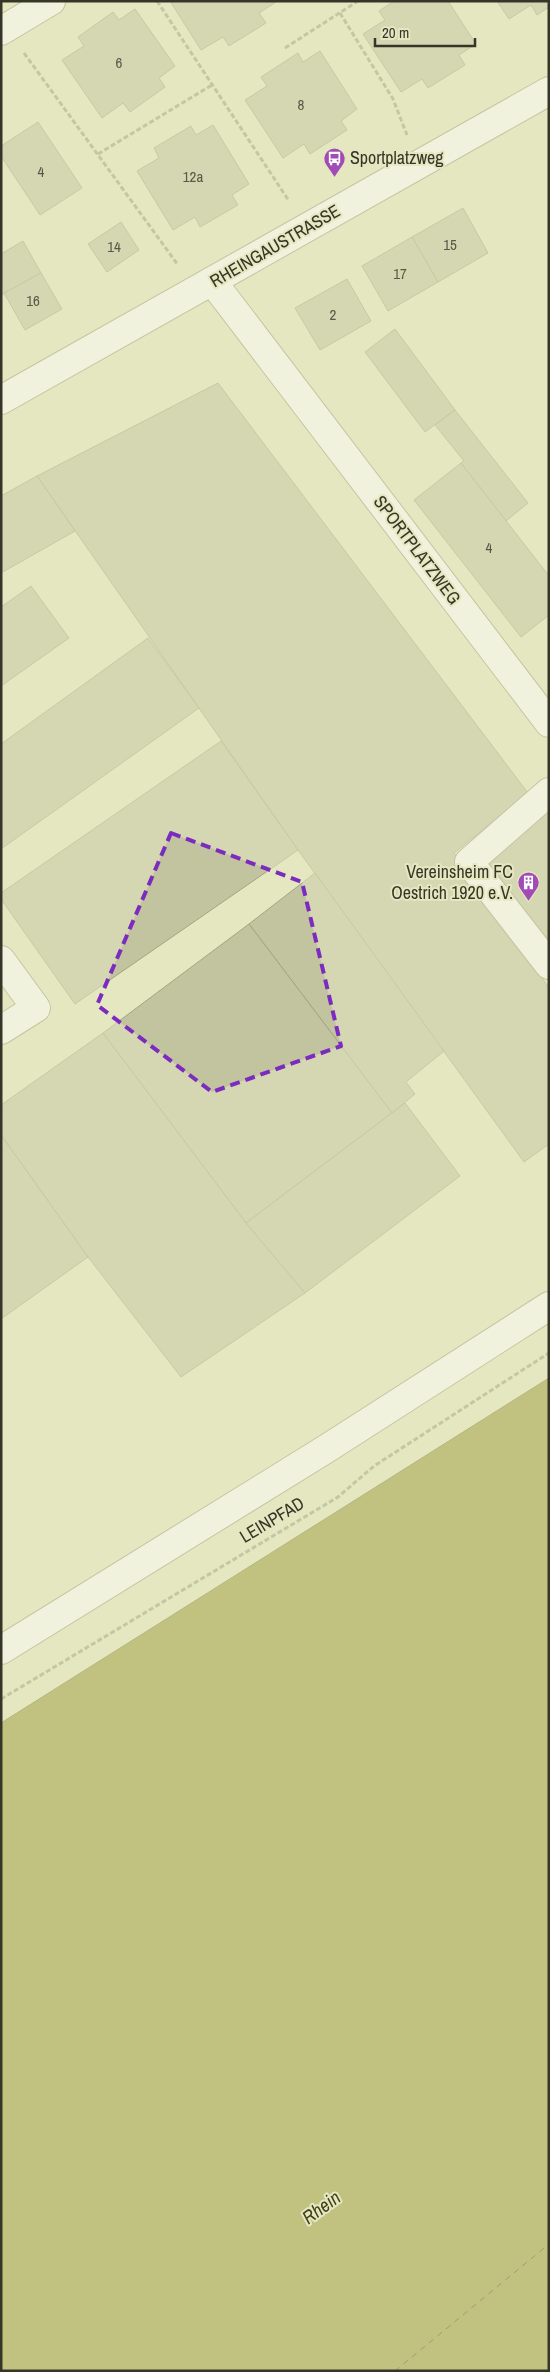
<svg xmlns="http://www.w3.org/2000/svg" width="550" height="2372" font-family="'Archivo Narrow',sans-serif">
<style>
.water{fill:#969632;stroke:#79792f}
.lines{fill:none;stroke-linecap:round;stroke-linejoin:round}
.ferry{stroke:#424219;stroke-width:1;stroke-dasharray:6 5;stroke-linecap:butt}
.building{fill:#c2c39f;stroke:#a3a581}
.minor-casing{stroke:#9b9c79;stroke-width:30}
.major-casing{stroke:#9b9c79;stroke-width:30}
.path{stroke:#9d9e82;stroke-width:3;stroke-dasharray:5 2.5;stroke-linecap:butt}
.minor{stroke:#fff;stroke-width:28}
.major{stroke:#fff;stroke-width:28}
.marked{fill:none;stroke:#7b2cbf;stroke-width:4;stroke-dasharray:10 6;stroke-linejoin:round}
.labels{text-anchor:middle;stroke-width:4;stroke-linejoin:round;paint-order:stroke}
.number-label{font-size:15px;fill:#595946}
.poi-label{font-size:18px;fill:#363628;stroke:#e5e7c1;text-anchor:start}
.street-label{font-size:18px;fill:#363628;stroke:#e5e7c1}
.water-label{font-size:19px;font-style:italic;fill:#424219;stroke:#e5e7c1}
</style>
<rect width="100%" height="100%" fill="#e5e7c1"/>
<polygon class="water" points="549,1378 549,2371 1,2371 1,1723"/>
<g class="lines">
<polyline class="ferry" points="395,2371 549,2244"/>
</g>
<g class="building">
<polygon points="170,1 276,1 276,2 259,13 266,23 229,46 223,37 201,50"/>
<polygon points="394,1 448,1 476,44 459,55 465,65 428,88 422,79 401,92 363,34 385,20 379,11"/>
<polygon points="497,1 549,1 549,7 537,15 531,5 509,19"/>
<polygon points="135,9 175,66 159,78 165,87 130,112 123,103 102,118 62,60 84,46 78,37 113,12 119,20"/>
<polygon points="320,51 357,109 341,121 347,130 310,154 304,144 283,158 245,100 267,86 261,77 298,53 303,62"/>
<polygon points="38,122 82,188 40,215 1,156 1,146"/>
<polygon points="213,125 249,184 232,195 238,205 200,227 195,217 173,230 137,171 159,158 154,148 191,126 196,135"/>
<polygon points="463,208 488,253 438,282 412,237"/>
<polygon points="121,222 139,250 107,272 88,244"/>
<polygon points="412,237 438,282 388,311 362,266"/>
<polygon points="23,241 41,273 1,295 1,254"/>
<polygon points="41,273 62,309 25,330 4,293"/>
<polygon points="347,279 371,321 320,350 295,308"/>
<polygon points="395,329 455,410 425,432 365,352"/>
<polygon points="218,383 528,793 454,853 549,988 549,1144 524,1162 298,850 37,476"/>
<polygon points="455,410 528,503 506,521 461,463 464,461 435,425"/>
<polygon points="461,463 549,576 549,615 521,637 414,500"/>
<polygon points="37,476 75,531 1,573 1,496"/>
<polygon points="31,586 69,638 1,686 1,607"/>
<polygon points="148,638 199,708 1,849 1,744"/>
<polygon points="221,741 298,850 75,1004 1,899 1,893"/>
<polygon points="549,803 549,939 544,943 477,862"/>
<polygon points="315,873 444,1051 406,1082 415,1094 392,1113 249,924"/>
<polygon points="249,924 392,1113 246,1223 103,1033"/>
<polygon points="103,1033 246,1223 305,1293 181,1377 88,1257 1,1135 1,1105"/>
<polygon points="405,1103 460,1176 305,1293 246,1223"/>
<polygon points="1,1135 88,1257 1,1319"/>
</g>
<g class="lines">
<defs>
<g id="minor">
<polyline points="1,31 51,1"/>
<polyline points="212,281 549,723"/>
<polyline points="549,792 469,862 549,965"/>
<polyline points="1,960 36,1008 1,1030"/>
</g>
<g id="major">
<polyline points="1,400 549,91"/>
<polyline points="1,1650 326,1449 549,1306"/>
</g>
</defs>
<use href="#minor" class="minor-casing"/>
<use href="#major" class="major-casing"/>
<g class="path">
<polyline points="157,1 289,201"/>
<polyline points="340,13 393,99 407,135"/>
<polyline points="285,48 358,1"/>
<polyline points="24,53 178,265"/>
<polyline points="98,154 212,85"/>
<polyline points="1,1699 338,1497 374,1466 549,1353"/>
</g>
<use href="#minor" class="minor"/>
<use href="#major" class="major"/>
</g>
<path d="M0 0H550V2372H0ZM 171,833 L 302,882 L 341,1046 L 212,1092 L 97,1005 Z" fill="#e5e7c1" fill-opacity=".55" fill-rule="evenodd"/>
<path class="marked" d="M 171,833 L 302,882 L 341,1046 L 212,1092 L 97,1005 Z"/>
<defs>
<symbol id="bus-pin" viewBox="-11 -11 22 30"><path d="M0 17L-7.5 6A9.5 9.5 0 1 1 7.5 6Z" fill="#a24bb7" stroke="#e5e7c1"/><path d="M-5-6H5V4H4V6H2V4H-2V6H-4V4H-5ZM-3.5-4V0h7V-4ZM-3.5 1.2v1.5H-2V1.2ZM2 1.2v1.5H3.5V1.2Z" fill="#fff"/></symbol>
<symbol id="building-pin" viewBox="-11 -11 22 30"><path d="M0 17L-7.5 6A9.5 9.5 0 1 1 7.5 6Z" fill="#a24bb7" stroke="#e5e7c1"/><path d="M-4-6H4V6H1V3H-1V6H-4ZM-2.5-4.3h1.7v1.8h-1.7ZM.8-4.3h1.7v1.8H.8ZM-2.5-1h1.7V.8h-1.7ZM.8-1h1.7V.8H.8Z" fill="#fff"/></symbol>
</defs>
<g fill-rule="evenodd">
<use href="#bus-pin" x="322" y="146" width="25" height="34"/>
<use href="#building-pin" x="516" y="870" width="25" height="34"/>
</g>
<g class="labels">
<g class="number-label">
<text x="119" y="68">6</text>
<text x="301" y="110">8</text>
<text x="41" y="177">4</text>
<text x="193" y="182">12a</text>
<text x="450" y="250">15</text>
<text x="114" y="252">14</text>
<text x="400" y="279">17</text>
<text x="33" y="306">16</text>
<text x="333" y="320">2</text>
<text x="489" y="553">4</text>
</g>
<g class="poi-label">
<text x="350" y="164">Sportplatzweg</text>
<text x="513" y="878" text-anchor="end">Vereinsheim FC<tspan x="513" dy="21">Oestrich 1920 e.V.</tspan></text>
</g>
<g class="street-label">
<text transform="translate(275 246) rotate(-30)" y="6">RHEINGAUSTRASSE</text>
<text transform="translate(417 550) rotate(53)" y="6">SPORTPLATZWEG</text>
<text transform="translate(272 1520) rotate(-31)" y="6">LEINPFAD</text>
</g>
<g class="water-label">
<text transform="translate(321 2207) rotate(-36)" y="7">Rhein</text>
</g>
</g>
<rect width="550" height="2372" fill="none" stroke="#363628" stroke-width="5"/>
<path d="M375 38v8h100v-8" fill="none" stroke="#363628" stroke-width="2.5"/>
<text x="382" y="38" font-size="15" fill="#363628" stroke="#e5e7c1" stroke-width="4" paint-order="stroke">20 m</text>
</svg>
